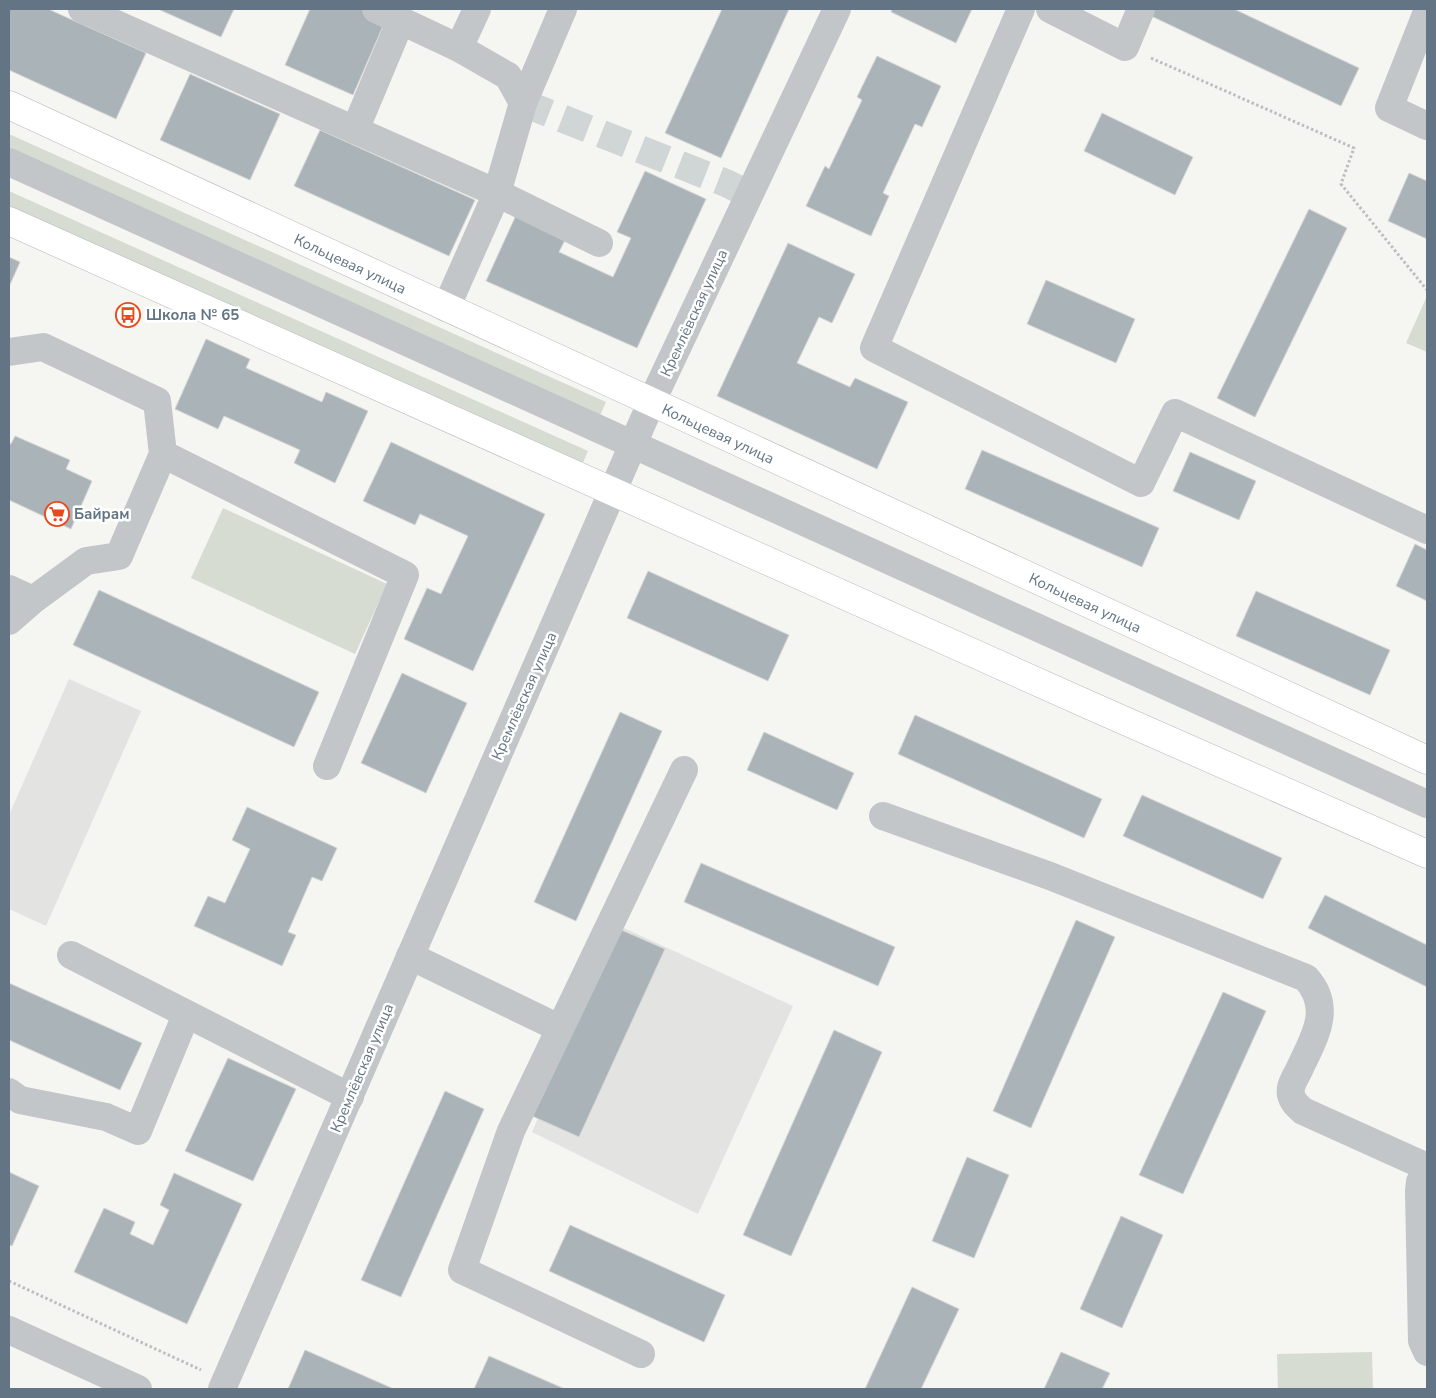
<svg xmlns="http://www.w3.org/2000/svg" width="1436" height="1398" font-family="'Nunito Sans',sans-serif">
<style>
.built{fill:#e3e4e2}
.green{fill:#d6dcd2}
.building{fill:#aab3b8;stroke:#d6d6d4}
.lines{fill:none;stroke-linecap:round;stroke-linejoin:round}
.minor-tunnel{stroke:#d0d5d6;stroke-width:28;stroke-dasharray:28 14;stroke-linecap:butt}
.major-casing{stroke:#b5b9bd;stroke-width:29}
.path{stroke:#bcbec0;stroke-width:3;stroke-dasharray:2.5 2.5;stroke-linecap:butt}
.minor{stroke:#c2c6c9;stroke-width:28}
.major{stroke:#fff;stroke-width:28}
.labels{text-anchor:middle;stroke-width:5;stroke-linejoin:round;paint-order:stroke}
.street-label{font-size:15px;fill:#637584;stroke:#fff}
.poi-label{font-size:15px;font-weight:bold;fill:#637584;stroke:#fff;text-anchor:start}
</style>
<rect width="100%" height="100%" fill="#f5f5f1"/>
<g class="built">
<polygon points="69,679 141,711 46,926 9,909 9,815"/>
<polygon points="622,927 793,1006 698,1214 532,1132"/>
</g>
<g class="green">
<polygon points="9,134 606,402 599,418 9,153"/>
<polygon points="9,191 588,451 581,467 9,210"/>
<polygon points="1427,296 1427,352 1406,343"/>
<polygon points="223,508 387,584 355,654 191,578"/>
<polygon points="1372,1352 1373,1389 1278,1389 1277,1354"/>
</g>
<g class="building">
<polygon points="9,9 48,9 146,53 116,119 9,70"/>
<polygon points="160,9 234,9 221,37 160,10"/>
<polygon points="310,9 363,9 386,19 353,95 285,65"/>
<polygon points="722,9 789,9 721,158 665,133"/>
<polygon points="892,9 972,9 956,43 891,12"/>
<polygon points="1152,9 1234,9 1359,68 1341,106 1149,15"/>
<polygon points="877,56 941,86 922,127 915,124 883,193 889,196 871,236 806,206 825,166 829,169 862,100 857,97"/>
<polygon points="190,74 280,114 250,180 160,140"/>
<polygon points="1102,113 1193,157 1175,195 1084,151"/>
<polygon points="320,130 475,200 449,256 294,186"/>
<polygon points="645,171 706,199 637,348 486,281 517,213 567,236 559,252 613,277 631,238 617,232"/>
<polygon points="1409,173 1427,181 1427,239 1388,221"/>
<polygon points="1309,209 1347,228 1255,417 1217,398"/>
<polygon points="788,243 855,274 832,323 819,317 797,363 850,387 855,378 908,402 877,469 717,396"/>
<polygon points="9,257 20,262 9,287"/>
<polygon points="1046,280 1135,319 1116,363 1027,324"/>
<polygon points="206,339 250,359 246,368 322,402 326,392 368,411 335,483 294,463 300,450 224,416 218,429 175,409"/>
<polygon points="15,436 70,460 66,469 92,481 71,529 9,500 9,443 11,444"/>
<polygon points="391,442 545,514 473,671 404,639 427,588 441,594 468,536 420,514 415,525 363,501"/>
<polygon points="982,450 1159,528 1142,567 965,489"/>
<polygon points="1190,452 1256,481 1239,520 1173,491"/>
<polygon points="1415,544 1427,550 1427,601 1396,586"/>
<polygon points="648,571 789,635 768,681 627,618"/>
<polygon points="99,590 319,692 294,747 73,645"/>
<polygon points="1256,591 1390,650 1370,695 1236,636"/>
<polygon points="402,673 467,703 426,793 361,763"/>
<polygon points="620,712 662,731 576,921 534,902"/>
<polygon points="915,715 1102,799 1084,838 898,754"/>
<polygon points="764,732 854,773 837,810 747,770"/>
<polygon points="1142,795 1282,858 1263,899 1123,836"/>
<polygon points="247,807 337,848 322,881 312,877 288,932 296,935 282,966 194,926 208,896 225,903 250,849 232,840"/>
<polygon points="701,863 895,947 878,986 684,902"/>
<polygon points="1325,895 1427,945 1427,987 1308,928"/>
<polygon points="1076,920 1115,937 1031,1128 993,1111"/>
<polygon points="617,928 665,949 579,1137 532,1116"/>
<polygon points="9,983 142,1043 120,1090 9,1040"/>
<polygon points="1223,992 1266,1011 1183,1194 1139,1175"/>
<polygon points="834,1030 882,1052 791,1256 743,1235"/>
<polygon points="228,1058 296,1089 253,1181 185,1151"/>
<polygon points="445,1091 484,1109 401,1297 361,1280"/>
<polygon points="967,1157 1009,1175 974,1258 932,1241"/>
<polygon points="9,1172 39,1186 12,1246 9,1245"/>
<polygon points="174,1173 242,1204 187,1324 74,1272 104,1208 135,1222 130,1234 153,1245 169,1210 160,1205"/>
<polygon points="1121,1216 1163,1235 1122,1328 1080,1309"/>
<polygon points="570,1225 725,1295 704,1342 549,1271"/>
<polygon points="912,1287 959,1309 921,1389 865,1389"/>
<polygon points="305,1350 394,1389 288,1389"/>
<polygon points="1061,1352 1110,1373 1102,1389 1044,1389"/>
<polygon points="489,1356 565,1389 474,1389"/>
</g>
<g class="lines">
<polyline class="minor-tunnel" points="523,103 726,183 750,195"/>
<defs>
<g id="major">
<polyline points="9,105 1427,760"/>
<polyline points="9,221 1089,705 1427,854"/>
</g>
</defs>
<use href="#major" class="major-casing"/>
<g class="path">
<polyline points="1151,58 1354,148 1341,184 1427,290"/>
<polyline points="9,1281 201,1370"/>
</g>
<g class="minor">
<polyline points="82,9 497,193 446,308"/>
<polyline points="376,9 459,48 508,76 523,103"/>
<polyline points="563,9 523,103 497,193 599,243"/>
<polyline points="1021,9 874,348 1141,483 1175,413 1427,530"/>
<polyline points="1050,9 1125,47 1141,9"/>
<polyline points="1427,12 1389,108 1427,126"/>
<polyline points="459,48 477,9"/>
<polyline points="355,130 401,20"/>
<polyline points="9,162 1427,804"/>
<polyline points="9,352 43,347 157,401 163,454 405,575 327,766"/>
<polyline points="9,589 33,600"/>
<polyline points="9,621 33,600 86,561 119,556 163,454"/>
<path d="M 883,816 L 1050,876 L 1306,978 C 1334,1009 1313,1039 1299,1070 C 1296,1076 1292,1082 1291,1088 C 1289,1098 1296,1105 1303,1111 L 1427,1167"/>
<polyline points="71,955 350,1097"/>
<polyline points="410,956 559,1028"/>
<polyline points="9,1092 20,1100 106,1117 138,1131 186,1015"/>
<polyline points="1427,1169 1420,1182 1419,1191 1422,1341 1427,1352"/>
<polyline points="9,1330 138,1389"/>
<polyline points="641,1354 462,1270 511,1131 684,770"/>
<polyline points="222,1389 651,403 837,9"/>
</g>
<use href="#major" class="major"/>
</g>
<defs>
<symbol id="bus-ring" viewBox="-11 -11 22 22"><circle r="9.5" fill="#fff" stroke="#eb481b" stroke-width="1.5"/><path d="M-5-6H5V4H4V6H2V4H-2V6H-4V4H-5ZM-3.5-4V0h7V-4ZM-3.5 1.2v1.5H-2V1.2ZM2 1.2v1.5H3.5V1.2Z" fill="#eb481b"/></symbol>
<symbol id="supermarket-ring" viewBox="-11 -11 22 22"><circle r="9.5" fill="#fff" stroke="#eb481b" stroke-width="1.5"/><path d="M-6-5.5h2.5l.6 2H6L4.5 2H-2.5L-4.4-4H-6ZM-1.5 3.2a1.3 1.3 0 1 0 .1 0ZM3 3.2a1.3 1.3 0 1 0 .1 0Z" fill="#eb481b"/></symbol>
</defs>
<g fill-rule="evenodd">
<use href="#bus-ring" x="114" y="301" width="28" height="28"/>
<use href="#supermarket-ring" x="43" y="500" width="28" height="28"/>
</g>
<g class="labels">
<g class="street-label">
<text transform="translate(350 264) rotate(25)" y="5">Кольцевая улица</text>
<text transform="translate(694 313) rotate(-65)" y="5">Кремлёвская улица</text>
<text transform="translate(718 434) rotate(25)" y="5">Кольцевая улица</text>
<text transform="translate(1085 603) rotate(25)" y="5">Кольцевая улица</text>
<text transform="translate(524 696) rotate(-66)" y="5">Кремлёвская улица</text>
<text transform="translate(362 1068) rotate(-67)" y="5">Кремлёвская улица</text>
</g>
<g class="poi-label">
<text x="146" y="320">Школа № 65</text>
<text x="74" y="519">Байрам</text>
</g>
</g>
<rect width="1436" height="1398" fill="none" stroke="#637584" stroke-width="20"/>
</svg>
